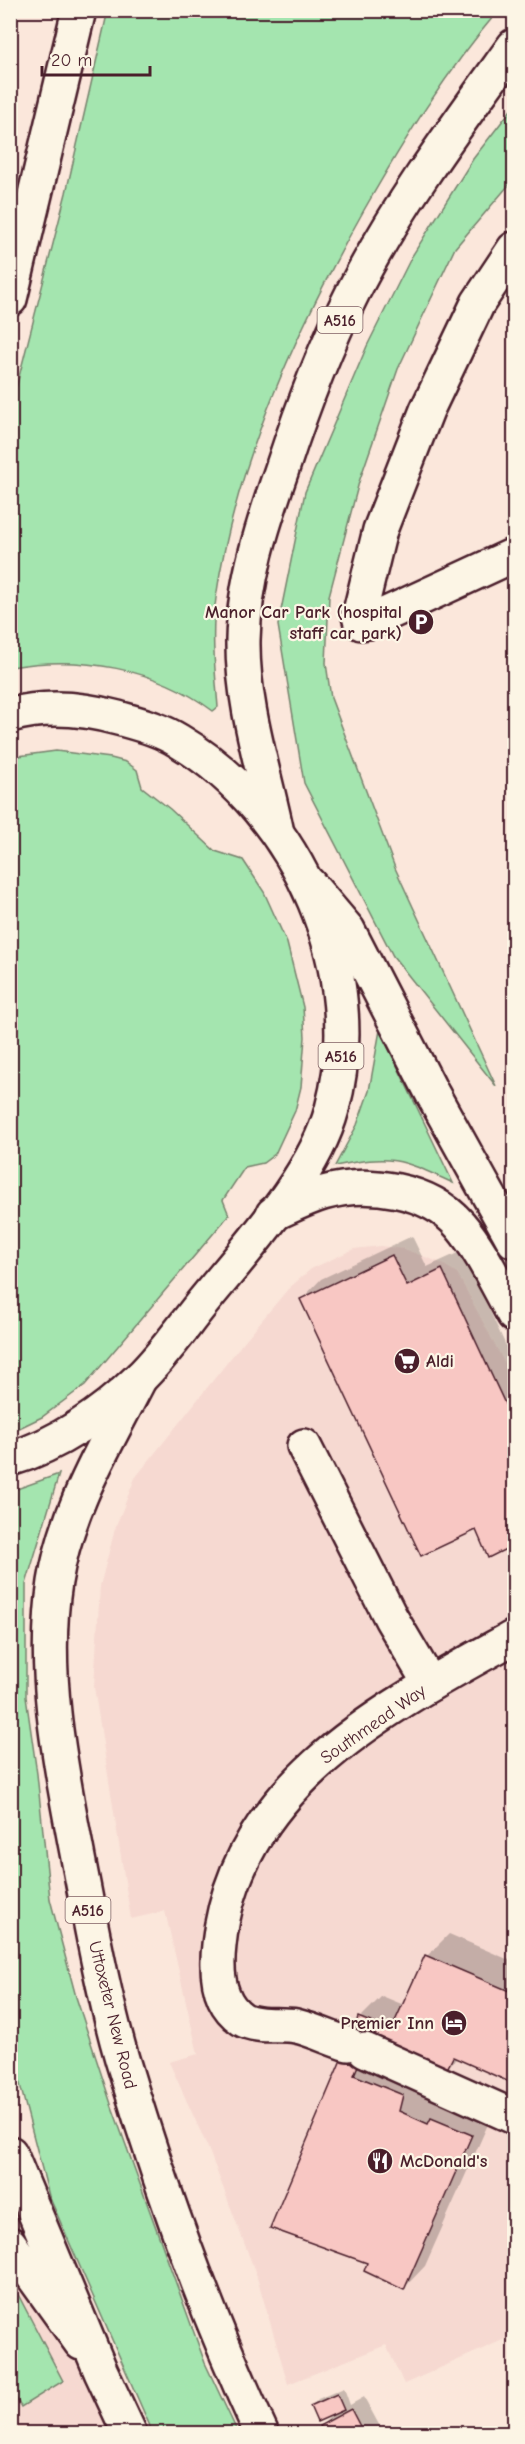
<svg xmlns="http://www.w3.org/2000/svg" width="525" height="2444" font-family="'Comic Neue',sans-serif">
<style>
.built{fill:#f6d9d1}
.green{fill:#a4e5af;stroke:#77826d;stroke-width:1.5}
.shadow{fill:#0003}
.building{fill:#f8c7c3;stroke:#4a1f2b;stroke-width:1.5}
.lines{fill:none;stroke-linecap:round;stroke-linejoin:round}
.minor-casing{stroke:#4a1f2b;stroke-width:38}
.highway-casing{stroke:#4a1f2b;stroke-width:38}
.minor{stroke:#fcf5e5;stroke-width:33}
.highway{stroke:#fcf5e5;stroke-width:33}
.labels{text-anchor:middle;stroke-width:4.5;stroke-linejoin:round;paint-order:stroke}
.shield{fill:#fcf5e5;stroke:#7f5f63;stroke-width:1.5}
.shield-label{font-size:16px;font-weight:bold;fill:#4a1f2b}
.poi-label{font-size:18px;font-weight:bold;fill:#4a1f2b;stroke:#fcf5e5;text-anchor:end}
.street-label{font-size:18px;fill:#4a1f2b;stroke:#fcf5e5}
</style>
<rect width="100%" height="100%" fill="#fbe7db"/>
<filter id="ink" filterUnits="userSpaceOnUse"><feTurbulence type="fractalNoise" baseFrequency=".0167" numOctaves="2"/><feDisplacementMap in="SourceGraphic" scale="12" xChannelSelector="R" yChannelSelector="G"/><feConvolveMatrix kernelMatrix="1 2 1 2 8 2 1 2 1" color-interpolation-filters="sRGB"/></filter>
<g filter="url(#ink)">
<g class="built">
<polygon points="381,1246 404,1249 441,1263 457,1273 514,1381 514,2335 404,2384 386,2345 288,2384 256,2274 208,2148 169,2062 198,2054 165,1911 131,1919 94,1687 100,1586 115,1529 135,1478 242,1344 288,1289 311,1269 354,1249"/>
<polygon points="10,2199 62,2325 112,2433 11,2433"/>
</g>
<g class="green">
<path d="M 108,10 L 498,11 C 446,72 404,140 364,210 C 298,327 235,463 216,598 C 211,634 215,671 218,707 L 213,711 C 156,668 80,655 11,667 L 11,408 L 66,193 Z"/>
<polygon points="514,106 514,179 455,248 398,369 359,482 329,596 326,663 331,698 395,868 496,1086 393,956 304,783 278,625 305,492 367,346 412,256 473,159"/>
<polygon points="56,751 111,758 126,762 137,770 142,787 170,809 215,851 243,860 264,892 287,943 303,1007 305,1037 301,1087 295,1111 275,1154 263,1163 245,1167 223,1200 229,1215 85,1385 42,1417 11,1432 11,757"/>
<path d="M 380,1030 L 453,1183 C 401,1159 393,1154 335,1166 L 357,1125 L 369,1091 Z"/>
<polygon points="59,1474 26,1584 26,1697 37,1774 50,1899 76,1997 111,2104 205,2363 238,2433 153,2433 49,2196 11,2050 11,1491"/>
<polygon points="11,2281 63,2381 21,2407 11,2389"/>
</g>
<g class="shadow">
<polygon points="412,1236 427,1267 462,1251 514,1363 514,1544 489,1556 476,1528 302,1299 321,1279"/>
<polygon points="449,1934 514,1962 514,2082 457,2058 447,2068 381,2040 493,2113 425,2266 404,2288 369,2263 272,2227 360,2018 382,1996 404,2005 427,1956"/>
<polygon points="344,2388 350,2405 364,2397 384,2434 325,2434 321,2426 334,2413 312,2406 318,2399"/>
</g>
<g class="building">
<polygon points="392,1255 407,1286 442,1269 514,1423 514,1545 488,1558 476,1530 421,1556 300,1299"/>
<polygon points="425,1955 514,1993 514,2084 453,2057 447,2069 354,2029 358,2017 391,2030"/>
<polygon points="354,2029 370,2037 354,2075 403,2095 399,2111 428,2124 431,2118 472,2135 404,2290 364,2271 367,2263 270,2228"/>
<polygon points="337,2394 344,2410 317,2422 310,2406"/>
<polygon points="351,2409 364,2434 323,2434 319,2426"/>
</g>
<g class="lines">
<defs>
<g id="minor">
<polyline points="514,249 478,303 427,410 380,530 359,616 361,623 369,622 514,555"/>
<polyline points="309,884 348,930 432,1093 514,1241"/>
<path d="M 273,1214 C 289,1207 306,1198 323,1193 C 367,1180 429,1189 460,1225 C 482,1251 497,1285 514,1315"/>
<polyline points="304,1446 391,1618 430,1684"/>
<path d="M 348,2044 C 331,2039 314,2030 296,2026 C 280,2023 257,2028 242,2019 C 218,2003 216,1971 219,1945 C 235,1784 388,1707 514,1637"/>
<polyline points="365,2050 514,2117"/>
<polyline points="10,2244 81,2343"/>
</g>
<g id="highway">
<polyline points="10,299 79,10"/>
<path d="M 10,715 C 46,705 82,708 118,718 C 139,724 160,729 179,741 C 299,812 369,974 332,1109 C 314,1178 243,1252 199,1307 C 180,1331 161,1358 139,1379 C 104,1413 58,1445 10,1459"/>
<path d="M 276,828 C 263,767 242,703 243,640 C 244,581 263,524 282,469 C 302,408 324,349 353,292 C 398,204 457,125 514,46"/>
<path d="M 140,1378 C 106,1445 67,1507 55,1582 C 41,1673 61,1769 78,1858 C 91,1925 103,1993 122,2059 C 160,2186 206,2313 262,2434"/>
<polyline points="10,2153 101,2372 130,2434"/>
</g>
</defs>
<use href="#minor" class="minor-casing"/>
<use href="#highway" class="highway-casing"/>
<use href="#minor" class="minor"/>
<use href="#highway" class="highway"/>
</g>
</g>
<defs>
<symbol id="parking-disc" viewBox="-11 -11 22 22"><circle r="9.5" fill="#4a1f2b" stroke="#fcf5e5"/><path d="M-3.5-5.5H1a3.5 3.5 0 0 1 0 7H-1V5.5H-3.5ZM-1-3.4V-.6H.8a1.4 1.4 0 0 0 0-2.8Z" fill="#fff"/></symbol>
<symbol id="supermarket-disc" viewBox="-11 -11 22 22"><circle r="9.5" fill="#4a1f2b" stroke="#fcf5e5"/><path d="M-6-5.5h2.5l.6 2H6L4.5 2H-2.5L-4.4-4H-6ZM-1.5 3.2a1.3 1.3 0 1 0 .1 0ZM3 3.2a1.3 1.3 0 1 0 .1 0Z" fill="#fff"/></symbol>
<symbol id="hotel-disc" viewBox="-11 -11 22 22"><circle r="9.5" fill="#4a1f2b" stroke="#fcf5e5"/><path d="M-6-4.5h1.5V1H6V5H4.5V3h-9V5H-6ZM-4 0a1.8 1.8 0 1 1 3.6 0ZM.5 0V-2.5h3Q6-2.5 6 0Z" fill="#fff"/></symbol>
<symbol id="restaurant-disc" viewBox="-11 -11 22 22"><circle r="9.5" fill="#4a1f2b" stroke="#fcf5e5"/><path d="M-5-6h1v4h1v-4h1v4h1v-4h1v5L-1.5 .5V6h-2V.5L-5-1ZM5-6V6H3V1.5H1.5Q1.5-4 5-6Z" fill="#fff"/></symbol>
</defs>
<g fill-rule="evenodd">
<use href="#parking-disc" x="406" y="607" width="30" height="30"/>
<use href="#supermarket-disc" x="392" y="1346" width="30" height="30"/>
<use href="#hotel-disc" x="439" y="2008" width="30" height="30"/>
<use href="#restaurant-disc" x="365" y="2146" width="30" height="30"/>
</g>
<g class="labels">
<g class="shield">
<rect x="317.5" y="307" width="45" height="26" rx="4.5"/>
<rect x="318.5" y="1043" width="45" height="26" rx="4.5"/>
<rect x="65.5" y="1897" width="45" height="26" rx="4.5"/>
</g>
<g class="shield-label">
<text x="340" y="326">A516</text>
<text x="341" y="1062">A516</text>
<text x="88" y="1916">A516</text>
</g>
<g class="poi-label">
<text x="402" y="618">Manor Car Park (hospital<tspan x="402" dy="21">staff car park)</tspan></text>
<text x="426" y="1367" text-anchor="start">Aldi</text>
<text x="434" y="2029">Premier Inn</text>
<text x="400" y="2167" text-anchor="start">McDonald's</text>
</g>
<g class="street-label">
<text transform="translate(373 1724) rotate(-35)" y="6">Southmead Way</text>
<text transform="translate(113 2015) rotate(76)" y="6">Uttoxeter New Road</text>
</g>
</g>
<rect width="525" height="2444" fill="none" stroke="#fcf5e5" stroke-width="36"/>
<rect x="18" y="18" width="489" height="2408" fill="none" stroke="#4a1f2b" stroke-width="2" filter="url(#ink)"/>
<path d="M42 66v9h108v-9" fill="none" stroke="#4a1f2b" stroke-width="3"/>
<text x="51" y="66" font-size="18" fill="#4a1f2b" stroke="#fcf5e5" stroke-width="4.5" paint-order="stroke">20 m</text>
</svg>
